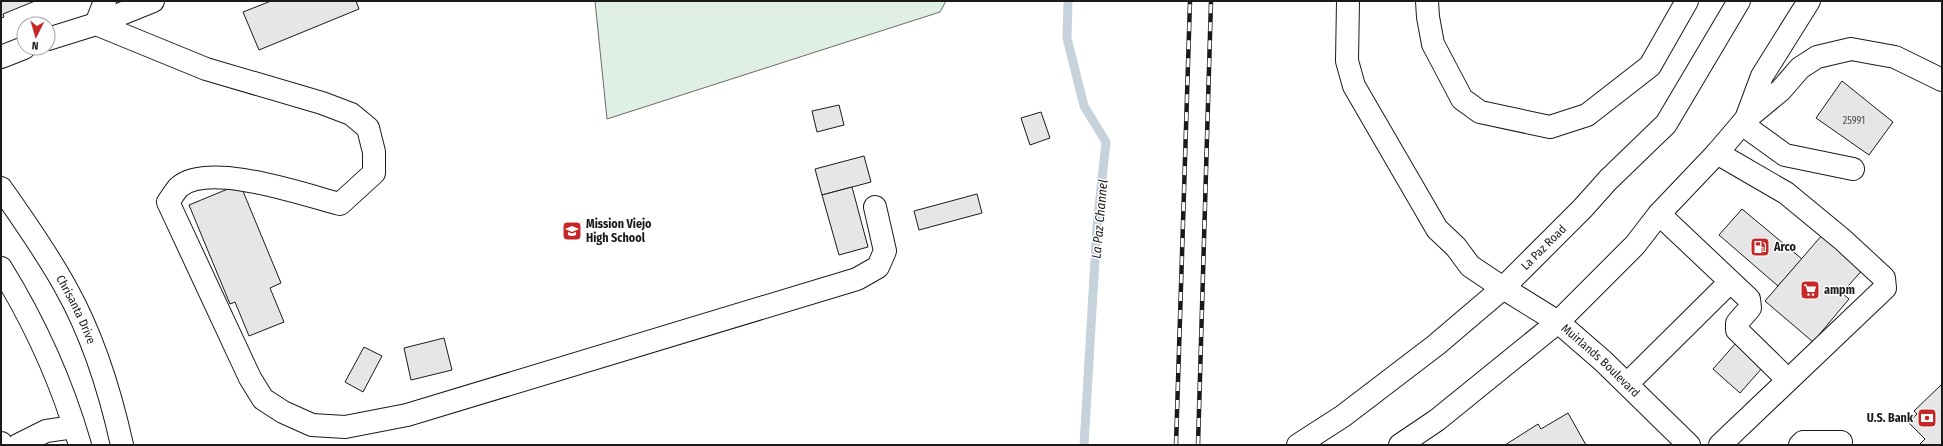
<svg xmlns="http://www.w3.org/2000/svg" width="1943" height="446" font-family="'Fira Sans Condensed',sans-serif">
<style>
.green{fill:#e0efe3;stroke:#6a6a6a}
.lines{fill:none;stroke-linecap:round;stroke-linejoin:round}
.stream{stroke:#c6d2dc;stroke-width:9}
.building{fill:#e6e6e6;stroke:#1a1a1a}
.minor-casing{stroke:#1a1a1a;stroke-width:24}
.major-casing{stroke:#1a1a1a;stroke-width:24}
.highway-casing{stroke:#1a1a1a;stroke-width:24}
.minor{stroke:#fff;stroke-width:22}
.major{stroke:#fff;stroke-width:22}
.highway{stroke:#fff;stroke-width:22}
.rail-casing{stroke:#1a1a1a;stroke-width:4.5}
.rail{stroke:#fff;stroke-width:3;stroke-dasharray:9;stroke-linecap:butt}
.labels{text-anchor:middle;stroke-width:3;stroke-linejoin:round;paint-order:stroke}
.number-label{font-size:10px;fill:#4d4d4d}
.poi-label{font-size:12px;font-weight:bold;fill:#1a1a1a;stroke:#fff;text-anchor:start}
.street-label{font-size:12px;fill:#1a1a1a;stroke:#fff}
.water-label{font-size:13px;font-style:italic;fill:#1a1a1a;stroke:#fff}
</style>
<rect width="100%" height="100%" fill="#fff"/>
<polygon class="green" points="595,1 946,1 940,12 607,119"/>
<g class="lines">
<polyline class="stream" points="1068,1 1067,38 1084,106 1106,142 1097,226 1084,445"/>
</g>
<g class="building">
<polygon points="1,1 35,1 3,14 4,17 1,18"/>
<polygon points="271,1 356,1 359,9 259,50 243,12"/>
<polygon points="1842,81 1893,122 1869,155 1816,118"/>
<polygon points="839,105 844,125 817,132 812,111"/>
<polygon points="1041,112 1050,138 1030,145 1021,118"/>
<polygon points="864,156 871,182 822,195 815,169"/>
<polygon points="240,184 281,283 270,288 284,322 249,336 235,302 230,304 189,205"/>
<polygon points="852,187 868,247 839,255 822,195"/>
<polygon points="977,194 982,213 919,230 914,211"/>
<polygon points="1742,209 1802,259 1778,286 1719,235"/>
<polygon points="1823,234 1864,268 1842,293 1849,299 1813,342 1765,301"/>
<polygon points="444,338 452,370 411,380 404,348"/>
<polygon points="1736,343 1763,367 1740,393 1713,369"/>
<polygon points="364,347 382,356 363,392 345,382"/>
<polygon points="1942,384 1942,445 1919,445 1925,439 1908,422 1917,414 1914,411"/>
<polygon points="1568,413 1586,445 1505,445 1538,424 1541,429"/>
</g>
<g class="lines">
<defs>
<g id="minor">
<polyline points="96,24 153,1"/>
<polyline points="96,24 105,1"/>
<path d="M 48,39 L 96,24 L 206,69 L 322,103 L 351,114 L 368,128 L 374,152 L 374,173 L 340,204 C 305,195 209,161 179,187 C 175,191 172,197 168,202 L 250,378 L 263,399 L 283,412 L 312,425 L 345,427 L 407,415 L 857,279 L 878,267 L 885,251 L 875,207"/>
<polyline points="1,57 24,48"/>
<polyline points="1742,124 1785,155 1853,169"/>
<polyline points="1717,153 1786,193 1843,240 1884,278 1885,288 1720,445"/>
<path id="s1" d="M 1,188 C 24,221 47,253 66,288 C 93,336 110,391 122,445"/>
<polyline points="1659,214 1749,299 1750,308 1737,323 1737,330 1788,380"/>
<path d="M 1,268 C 35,323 62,383 80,445"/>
<polyline points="1627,384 1730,282"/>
<polyline points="1,443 2,445"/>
<polyline points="18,445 46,431 74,427"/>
<polyline points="1800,445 1803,442 1841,442"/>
</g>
<g id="major">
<path id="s2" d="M 1503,288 L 1558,322 L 1603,361 L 1689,445"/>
<path id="s3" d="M 1298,445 L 1343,416 L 1436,345 L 1503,288 L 1583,208 L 1608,180 L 1666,124 L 1739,1"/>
<polyline points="1400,445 1437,420 1558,322 1635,245 1659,214 1717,153 1746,119 1762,76 1809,1"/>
</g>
<g id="highway">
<polyline points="1348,1 1347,61 1354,86 1437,229 1456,247 1470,266 1503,288"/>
<polyline points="1427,1 1428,17 1433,44 1462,99 1480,112 1550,127 1587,115 1650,66 1687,1"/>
<polyline points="1746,119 1781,90 1800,68 1817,57 1851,49 1895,57 1942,80"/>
</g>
</defs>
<use href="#minor" class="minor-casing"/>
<use href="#major" class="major-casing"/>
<use href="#highway" class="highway-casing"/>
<use href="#minor" class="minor"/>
<use href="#major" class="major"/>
<use href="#highway" class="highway"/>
<defs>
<g id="rail">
<polyline points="1176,445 1190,1"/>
<polyline points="1198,445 1211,1"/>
</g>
</defs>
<use href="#rail" class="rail-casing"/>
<use href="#rail" class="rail"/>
</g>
<defs>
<symbol id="school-square" viewBox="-11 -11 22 22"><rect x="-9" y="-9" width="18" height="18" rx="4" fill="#c62828" stroke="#fff"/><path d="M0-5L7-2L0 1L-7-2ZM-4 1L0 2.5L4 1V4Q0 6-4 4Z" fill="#fff"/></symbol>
<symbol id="fuel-square" viewBox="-11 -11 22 22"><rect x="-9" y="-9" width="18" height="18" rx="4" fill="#c62828" stroke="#fff"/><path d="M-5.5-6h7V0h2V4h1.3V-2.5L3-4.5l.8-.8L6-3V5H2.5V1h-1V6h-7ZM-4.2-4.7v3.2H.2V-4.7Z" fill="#fff"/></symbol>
<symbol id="supermarket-square" viewBox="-11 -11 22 22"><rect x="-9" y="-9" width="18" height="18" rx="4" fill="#c62828" stroke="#fff"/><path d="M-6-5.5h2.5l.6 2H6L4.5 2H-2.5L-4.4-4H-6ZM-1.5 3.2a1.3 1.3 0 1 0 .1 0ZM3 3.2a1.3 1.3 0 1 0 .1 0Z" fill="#fff"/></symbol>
<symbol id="bank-square" viewBox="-11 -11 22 22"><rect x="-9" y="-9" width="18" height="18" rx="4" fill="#c62828" stroke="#fff"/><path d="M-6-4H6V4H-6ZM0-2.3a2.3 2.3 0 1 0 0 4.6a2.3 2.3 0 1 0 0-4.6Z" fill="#fff"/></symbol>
</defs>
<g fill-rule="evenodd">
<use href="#school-square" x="561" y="220" width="22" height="22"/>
<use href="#fuel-square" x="1749" y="236" width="22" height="22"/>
<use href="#supermarket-square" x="1799" y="279" width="22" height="22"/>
<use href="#bank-square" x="1916" y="407" width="22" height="22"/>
</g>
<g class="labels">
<g class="number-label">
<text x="1854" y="124">25991</text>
</g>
<g class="poi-label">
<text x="586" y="228">Mission Viejo<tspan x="586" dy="14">High School</tspan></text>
<text x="1774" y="251">Arco</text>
<text x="1824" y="294">ampm</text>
<text x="1913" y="422" text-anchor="end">U.S. Bank</text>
</g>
<g class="street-label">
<text dy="4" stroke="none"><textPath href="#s3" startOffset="316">La Paz Road</textPath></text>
<text dy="4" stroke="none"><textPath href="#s1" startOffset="143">Chrisanta Drive</textPath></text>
<text dy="4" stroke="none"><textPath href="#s2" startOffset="122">Muirlands Boulevard</textPath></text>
</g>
<g class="water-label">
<text transform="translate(1099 219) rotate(-85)" y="5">La Paz Channel</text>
</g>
</g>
<rect width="1943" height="446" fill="none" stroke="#1a1a1a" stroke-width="4"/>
<g transform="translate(36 36) rotate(185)"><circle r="19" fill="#ffffff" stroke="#a3a3a3"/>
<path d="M0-3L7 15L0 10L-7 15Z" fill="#c62828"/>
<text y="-6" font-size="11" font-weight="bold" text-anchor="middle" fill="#1a1a1a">N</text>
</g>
</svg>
